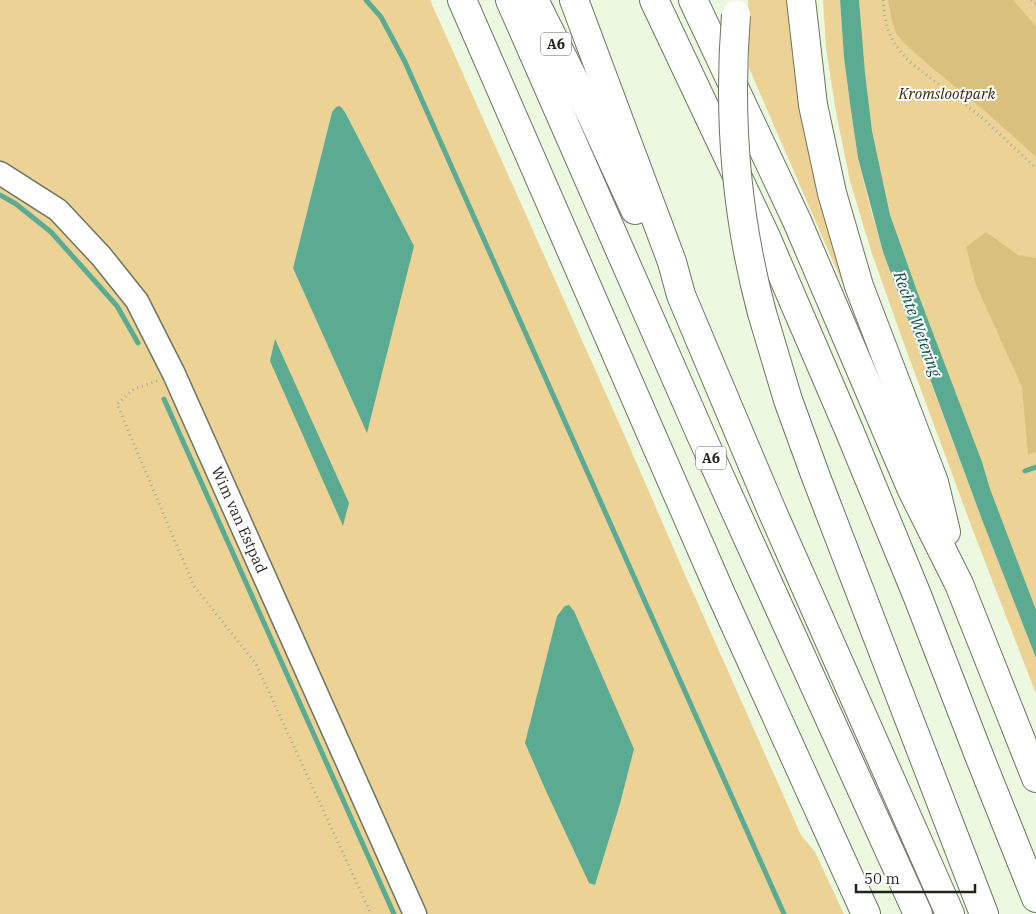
<svg xmlns="http://www.w3.org/2000/svg" width="1036" height="914" font-family="'IBM Plex Serif',serif">
<style>
.green{fill:#ecd395;fill-rule:evenodd}
.forest{fill:#d9c07f}
.water{fill:#5bab93}
.lines{fill:none;stroke-linecap:round;stroke-linejoin:round}
.stream{stroke:#5bab93;stroke-width:5}
.minor-casing{stroke:#6a7560;stroke-width:25}
.highway-casing{stroke:#6a7560;stroke-width:30}
.path{stroke:#a1ab98;stroke-width:3;stroke-dasharray:1 4;stroke-linecap:butt}
.minor{stroke:#fff;stroke-width:22}
.highway{stroke:#fff;stroke-width:28}
.highway-bridge-casing{stroke:#6a7560;stroke-width:30;stroke-linecap:butt}
.highway-bridge{stroke:#fff;stroke-width:28}
.labels{text-anchor:middle;stroke-width:4;stroke-linejoin:round;paint-order:stroke}
.shield{fill:#fff;stroke:#62665f;stroke-width:1}
.shield-label{font-size:14px;font-weight:bold;fill:#1f241b}
.park-label{font-size:15px;font-style:italic;fill:#33280b;stroke:#fff}
.street-label{font-size:15px;fill:#1f241b;stroke:#fff}
.water-label{font-size:16px;font-style:italic;fill:#094f3e;stroke:#fff}
</style>
<rect width="100%" height="100%" fill="#ecf9e0"/>
<g class="green">
<path d="M 0,0 L 430,0 L 627,441 L 683,570 L 801,835 L 815,852 L 844,914 L 0,914 ZM 336,107 L 340,107 L 345,112 L 413,246 L 293,268 L 332,112 ZM 634,749 L 620,804 L 595,885 Z"/>
<polygon points="748,0 788,0 848,296 749,68"/>
<polygon points="823,0 840,0 844,58 851,111 858,158 870,207 883,252 918,348 984,525 1036,658 1036,694 972,528 907,352 872,254 850,181 836,112 826,48"/>
<polygon points="848,0 1036,0 1036,631 872,188"/>
</g>
<g class="forest">
<polygon points="888,0 1013,0 1036,26 1036,157 985,111 931,67 905,44 896,33 892,21"/>
<polygon points="986,232 1018,255 1036,258 1036,452 1028,455 1022,387 976,285 966,247"/>
</g>
<g class="water">
<polygon points="840,0 859,0 865,73 872,131 890,215 917,291 982,462 990,489 1036,610 1036,658 984,525 883,252 858,158 851,111 844,58"/>
<polygon points="340,106 345,112 414,246 367,433 293,268 332,112 336,107"/>
<polygon points="275,339 349,503 343,526 270,361"/>
<polygon points="569,605 574,611 634,749 620,804 595,885 589,883 546,791 525,743 557,616 565,606"/>
</g>
<g class="lines">
<g class="stream">
<polyline points="366,0 381,17 405,62 784,914"/>
<polyline points="0,195 16,204 51,232 117,306 138,343"/>
<polyline points="164,399 394,914"/>
<polyline points="1025,471 1036,467"/>
</g>
<defs>
<g id="minor">
<path id="s1" d="M 0,173 L 58,210 L 101,256 L 137,301 L 174,374 L 415,914"/>
</g>
<g id="highway">
<polyline points="462,0 721,594 866,914"/>
<polyline points="510,0 701,435 918,914"/>
<polyline points="534,0 592,116 635,210"/>
<polyline points="574,0 672,262 681,295 772,511 950,914"/>
<polyline points="654,0 766,237 849,430 917,595 980,758 1036,898"/>
<polyline points="693,0 797,221 912,490 959,584 1036,778"/>
<polyline points="801,0 813,105 832,193 859,286 934,482 946,532"/>
<polyline points="762,313 788,400 816,477 984,914"/>
</g>
</defs>
<use href="#minor" class="minor-casing"/>
<use href="#highway" class="highway-casing"/>
<g class="path">
<path d="M 883,0 C 885,29 891,43 911,63 L 980,116 L 1036,168"/>
<polyline points="1031,0 1036,4"/>
<polyline points="157,381 134,389 117,404 194,586 256,664 371,914"/>
</g>
<use href="#minor" class="minor"/>
<use href="#highway" class="highway"/>
<defs>
<path id="highway-bridge" d="M 736,15 C 728,115 736,216 762,313"/>
</defs>
<use href="#highway-bridge" class="highway-bridge-casing"/>
<use href="#highway-bridge" class="highway-bridge"/>
</g>
<g class="labels">
<g class="shield">
<rect x="541" y="32.5" width="30" height="23" rx="4"/>
<rect x="696" y="446.5" width="30" height="23" rx="4"/>
</g>
<g class="shield-label">
<text x="556" y="49">A6</text>
<text x="711" y="463">A6</text>
</g>
<g class="park-label">
<text x="947" y="99">Kromslootpark</text>
</g>
<g class="street-label">
<text dy="5" stroke="none"><textPath href="#s1" startOffset="431">Wim van Estpad</textPath></text>
</g>
<g class="water-label">
<text transform="translate(918 324) rotate(70)" y="6">Rechte Wetering</text>
</g>
</g>
<path d="M856 884v8h119v-8" fill="none" stroke="#1f241b" stroke-width="2.5"/>
<text x="864" y="884" font-size="15" fill="#1f241b" stroke="#ffffff" stroke-width="4" paint-order="stroke">50 m</text>
</svg>
